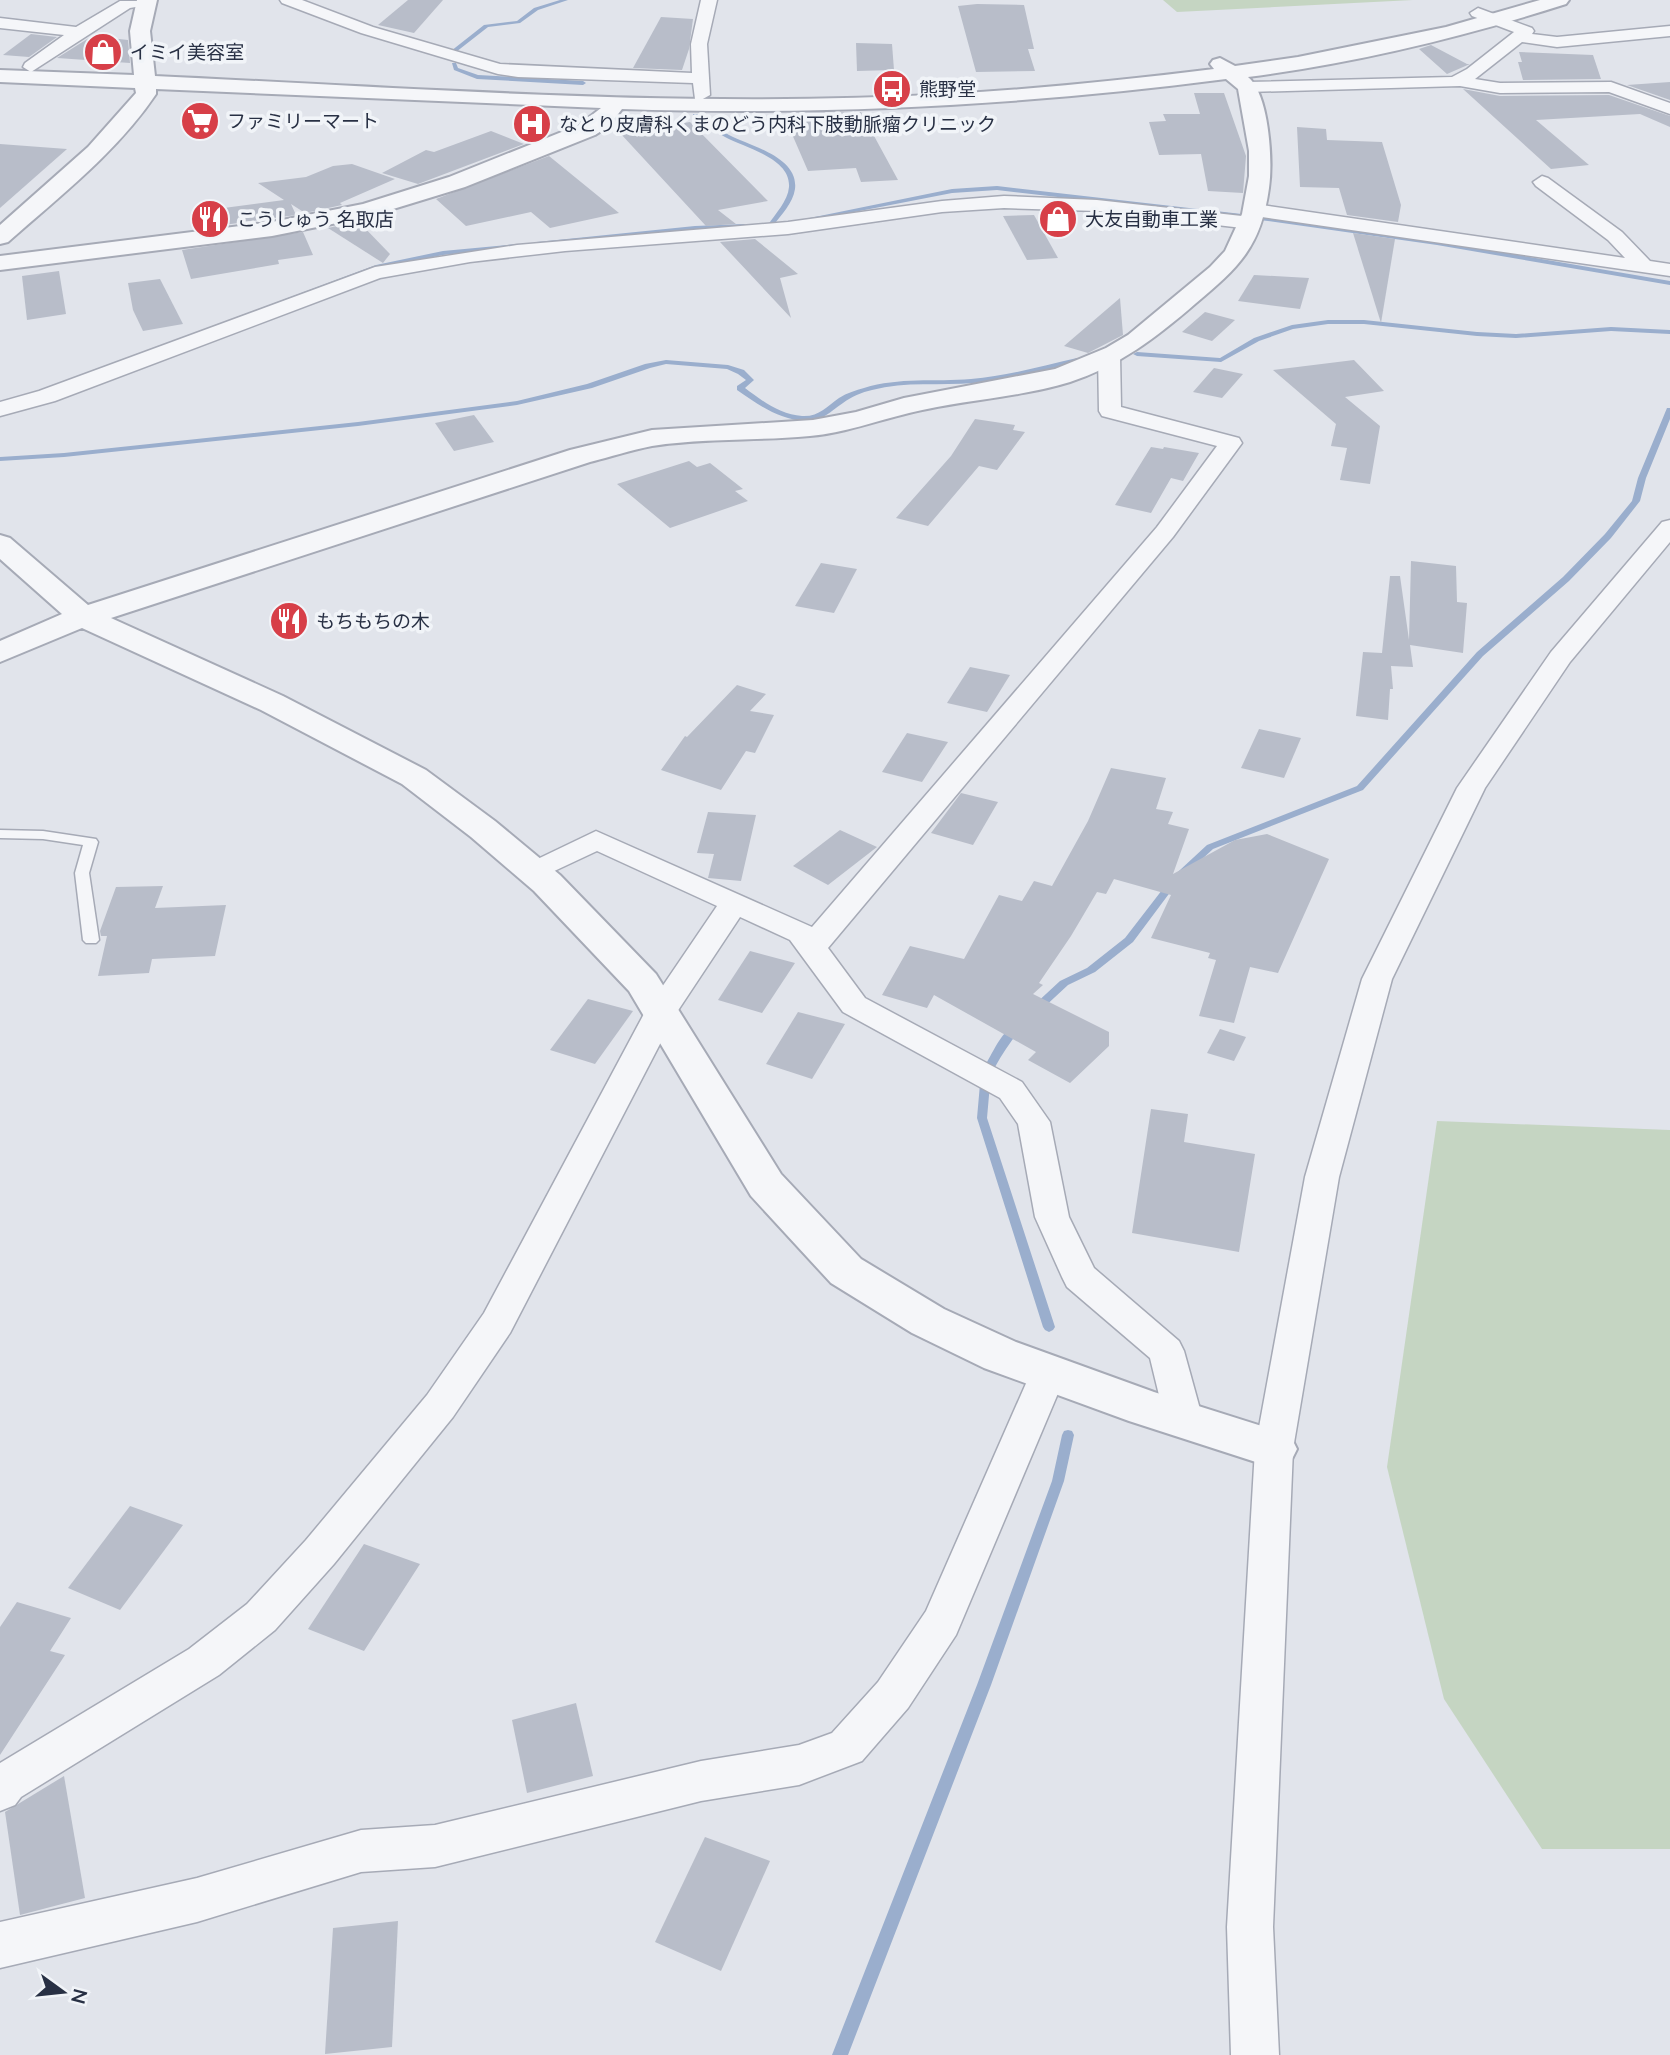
<svg xmlns="http://www.w3.org/2000/svg" width="1670" height="2055" font-family="Lato,'Noto Sans JP',sans-serif">
<style>
.green{fill:#c5d5c2}
.lines{fill:none;stroke-linecap:round;stroke-linejoin:round}
.stream{fill:#9aaecd;fill-rule:evenodd}
.building{fill:#b8bdc9}
.service-casing{stroke:#a6aab6;stroke-width:3}
.minor-casing{stroke:#a6aab6;stroke-width:3}
.tertiary-casing{stroke:#a6aab6;stroke-width:4}
.service{fill:#f5f6f9;fill-rule:evenodd}
.minor{fill:#f5f6f9;fill-rule:evenodd}
.tertiary{fill:#f5f6f9;fill-rule:evenodd}
.labels{text-anchor:middle;stroke-width:7;stroke-linejoin:round;paint-order:stroke}
.far-poi-label{font-size:19px;fill:#283044;stroke:#f1f4f8;text-anchor:start}
</style>
<rect width="100%" height="100%" fill="#e1e4eb"/>
<g class="green">
<polygon points="1163,0 1413,0 1177,12"/>
<polygon points="1437,1121 1670,1130 1670,1849 1542,1849 1444,1699 1387,1467"/>
</g>
<g class="lines">
<g class="stream">
<polygon points="560,0 568,0 538,10 520,23 488,27 456,52 451,51 484,25 517,21 534,8"/>
<polygon points="452,63 456,63 458,68 478,75 583,81 586,83 583,85 477,79 454,70"/>
<path d="M 693,114 L 697,114 C 708,121 718,129 729,135 C 750,146 799,157 795,189 C 793,203 781,215 773,226 L 768,225 C 775,214 788,201 789,187 C 791,158 745,148 725,137 C 714,131 704,123 693,116 Z"/>
<polygon points="997,186 1268,217 1437,241 1670,281 1670,285 1437,245 1268,221 997,190 952,193 798,223 795,221 952,189"/>
<polygon points="744,224 746,225 746,227 695,230 537,246 534,244 537,242 695,226"/>
<polygon points="517,244 519,245 519,247 443,255 380,268 242,318 237,317 376,265 443,251"/>
<polygon points="1328,320 1364,320 1477,332 1516,334 1611,327 1670,330 1670,334 1611,331 1516,338 1477,336 1364,324 1328,324 1293,329 1259,341 1221,362 1137,356 1133,354 1137,352 1220,358 1254,338 1292,325"/>
<path d="M 1077,358 L 1081,360 L 1079,361 C 1045,370 1010,380 974,383 C 940,386 906,381 872,390 C 862,392 851,397 843,403 C 830,412 822,421 805,421 C 779,420 757,404 737,390 L 737,386 L 746,380 L 738,374 L 727,369 L 666,364 L 650,368 L 592,388 L 517,405 L 358,426 L 64,457 L 0,461 L 0,457 L 64,453 L 358,422 L 517,401 L 587,384 L 645,364 L 666,360 L 728,365 L 744,370 L 754,380 L 745,388 C 761,400 780,415 802,416 C 819,417 826,407 839,398 C 847,393 856,390 864,388 C 899,377 935,382 971,379 C 1007,376 1042,366 1077,358 Z"/>
<polygon points="1667,408 1670,408 1670,419 1646,478 1640,501 1611,538 1569,581 1483,656 1363,790 1213,849 1186,874 1180,874 1178,872 1180,870 1207,845 1357,786 1477,652 1563,577 1605,534 1632,501 1638,478"/>
<polygon points="1172,880 1177,883 1133,942 1095,972 1068,985 1041,1010 1033,1010 1032,1008 1033,1006 1060,981 1087,968 1125,938 1169,881"/>
<path d="M 1017,1023 L 1021,1024 L 1022,1027 C 1012,1040 1003,1052 995,1067 L 987,1067 L 986,1064 C 994,1050 1002,1031 1017,1023 Z"/>
<polygon points="985,1080 990,1084 987,1118 1055,1327 1053,1330 1049,1332 1045,1330 1043,1327 977,1118 980,1084"/>
<polygon points="1068,1430 1072,1431 1074,1435 1064,1481 991,1685 848,2055 832,2055 977,1685 1052,1481 1062,1435 1064,1431"/>
</g>
</g>
<g class="building">
<polygon points="408,0 443,0 414,33 378,25"/>
<polygon points="977,4 1024,5 1034,49 1028,49 1035,71 976,72 958,6"/>
<polygon points="661,17 693,19 689,49 682,70 633,68"/>
<polygon points="31,34 57,37 29,57 3,55"/>
<polygon points="92,36 128,40 130,63 57,58"/>
<polygon points="856,43 892,44 894,70 857,71"/>
<polygon points="1431,45 1467,64 1470,64 1447,74 1419,49"/>
<polygon points="1519,52 1593,55 1601,79 1523,80 1518,62 1522,62"/>
<polygon points="1670,82 1670,100 1627,85"/>
<polygon points="1463,89 1500,96 1609,95 1670,116 1670,127 1640,114 1536,120 1589,165 1551,169"/>
<polygon points="1194,93 1224,93 1246,156 1243,193 1208,191 1201,154 1159,155 1149,122 1166,121 1163,114 1200,114"/>
<polygon points="861,112 898,180 861,182 856,168 808,171 785,118 796,118 796,113"/>
<polygon points="690,122 768,201 718,210 736,224 706,226 620,133"/>
<polygon points="1297,127 1326,129 1327,140 1382,142 1401,205 1398,222 1347,215 1339,188 1300,187"/>
<polygon points="491,131 524,144 418,184 382,173 426,150 434,152"/>
<polygon points="0,144 67,149 0,208"/>
<polygon points="549,156 619,213 550,228 531,212 466,226 436,199"/>
<polygon points="352,164 395,179 340,203 342,205 305,213 291,204 296,215 195,229 191,217 203,216 201,211 284,200 258,183 306,177 333,166"/>
<polygon points="1034,215 1058,258 1027,260 1003,216"/>
<polygon points="358,221 390,254 383,263 328,228"/>
<polygon points="303,232 313,255 278,260 279,264 191,279 182,250"/>
<polygon points="1353,233 1395,239 1381,323"/>
<polygon points="755,239 798,274 780,278 791,318 720,242"/>
<polygon points="59,271 66,314 27,320 22,276"/>
<polygon points="1254,275 1309,278 1300,309 1238,301"/>
<polygon points="160,279 183,324 143,331 133,310 128,283"/>
<polygon points="1120,298 1123,335 1088,353 1064,346"/>
<polygon points="1205,312 1235,320 1212,341 1182,332"/>
<polygon points="1354,360 1384,391 1345,397 1380,426 1370,484 1340,480 1347,448 1331,446 1336,424 1273,370"/>
<polygon points="1214,368 1243,374 1222,398 1193,392"/>
<polygon points="474,415 494,442 454,451 435,423"/>
<polygon points="975,419 1015,425 1013,430 1025,432 997,470 979,466 928,526 896,518 951,456"/>
<polygon points="1151,447 1163,449 1164,447 1199,453 1183,481 1171,478 1151,513 1115,505"/>
<polygon points="689,461 697,467 710,463 743,489 735,491 748,501 670,528 617,484"/>
<polygon points="1411,561 1456,566 1457,602 1467,603 1463,653 1410,645 1413,667 1391,666 1393,689 1390,689 1388,720 1356,716 1363,652 1382,653 1390,576 1400,576 1409,640"/>
<polygon points="821,563 857,569 834,613 795,606"/>
<polygon points="970,667 1010,675 987,712 947,703"/>
<polygon points="737,685 766,694 750,711 774,715 755,753 746,751 721,790 661,770 685,736 687,737"/>
<polygon points="1259,729 1301,738 1284,778 1241,768"/>
<polygon points="907,733 948,742 922,782 882,772"/>
<polygon points="1111,768 1166,778 1156,809 1173,812 1168,824 1189,829 1173,874 1235,840 1267,834 1329,859 1278,973 1250,967 1234,1023 1199,1016 1216,960 1208,958 1210,953 1151,938 1171,895 1114,879 1106,894 1097,892 1071,936 1039,983 1043,985 1033,994 1109,1032 1109,1046 1070,1083 1028,1060 1036,1052 934,995 927,1008 882,995 910,946 964,959 999,895 1022,901 1034,881 1052,886 1088,821"/>
<polygon points="961,793 998,802 973,845 931,833"/>
<polygon points="708,812 756,815 741,881 708,878 714,854 697,853"/>
<polygon points="840,830 877,847 828,885 793,866"/>
<polygon points="163,886 155,908 226,905 215,956 152,959 149,973 98,976 107,936 101,936 100,931 116,887"/>
<polygon points="750,951 795,963 762,1013 718,1000"/>
<polygon points="588,999 633,1011 595,1064 550,1050"/>
<polygon points="798,1012 845,1024 812,1079 766,1064"/>
<polygon points="1220,1029 1246,1037 1234,1061 1207,1053"/>
<polygon points="1151,1109 1188,1114 1184,1142 1255,1154 1239,1252 1132,1233"/>
<polygon points="130,1506 183,1525 120,1610 68,1588"/>
<polygon points="364,1544 420,1564 364,1651 308,1629"/>
<polygon points="17,1602 71,1618 50,1651 65,1655 0,1755 0,1627"/>
<polygon points="576,1703 593,1776 527,1793 512,1720"/>
<polygon points="64,1776 85,1898 20,1915 5,1812"/>
<polygon points="705,1837 770,1861 721,1971 655,1942"/>
<polygon points="398,1921 392,2047 325,2054 333,1928"/>
</g>
<g class="lines">
<defs>
<polygon id="service" points="0,830 43,831 96,839 98,842 89,873 99,940 96,943 86,943 83,940 75,873 83,845 43,839 0,838"/>
<g id="minor">
<polygon points="280,0 302,0 373,27 500,64 692,73 691,44 701,0 717,0 707,44 710,95 701,100 695,99 693,83 518,77 498,74 361,33 282,3"/>
<polygon points="120,1 154,1 152,4 130,8 31,72 23,67 25,63 64,35 0,28 0,18 76,27"/>
<polygon points="1478,8 1532,28 1534,31 1532,34 1557,37 1670,26 1670,36 1557,47 1522,42 1475,79 1500,83 1611,82 1670,103 1670,114 1609,92 1500,93 1460,86 1248,92 1240,87 1248,82 1452,77 1467,69 1514,32 1472,16 1470,13"/>
<polygon points="1542,176 1548,178 1622,232 1650,261 1670,264 1670,276 1255,216 1246,210 1255,204 1625,258 1608,240 1536,186 1533,182"/>
<polygon points="1004,196 1097,200 1251,217 1261,223 1251,229 1097,211 1004,208 942,212 788,234 565,251 470,262 380,278 55,401 0,416 0,402 39,391 375,267 517,245 788,222 942,201"/>
<polygon points="1109,349 1116,351 1120,355 1121,407 1239,438 1242,443 1173,537 828,948 865,998 1022,1082 1050,1122 1069,1217 1094,1268 1179,1341 1184,1351 1203,1420 1197,1431 1184,1435 1171,1431 1165,1420 1150,1358 1067,1287 1062,1277 1035,1217 1018,1124 1000,1098 843,1012 790,940 740,917 675,1015 510,1333 453,1417 334,1564 275,1630 219,1675 21,1797 15,1805 0,1811 0,1763 189,1649 247,1604 306,1540 427,1395 484,1313 645,1012 717,906 597,851 533,881 523,878 518,872 523,866 596,831 812,927 1157,527 1217,446 1102,416 1099,411 1098,355 1102,351"/>
<polygon points="1670,520 1670,542 1570,662 1485,788 1392,979 1339,1177 1293,1449 1273,1927 1279,2055 1231,2055 1227,1927 1255,1449 1305,1177 1362,979 1457,788 1551,652 1662,522"/>
<polygon points="1049,1357 1062,1362 1067,1372 956,1635 908,1708 862,1761 799,1785 701,1801 435,1867 361,1872 197,1922 0,1968 0,1922 197,1878 361,1830 435,1825 701,1761 799,1745 832,1733 878,1682 926,1611 1031,1372 1036,1362"/>
</g>
<path id="tertiary" d="M 137,0 L 157,0 L 150,31 L 155,76 C 418,88 684,109 948,94 C 1037,89 1125,80 1214,69 L 1210,64 L 1213,60 L 1220,58 L 1235,66 L 1298,57 L 1446,27 L 1540,0 L 1569,0 L 1566,4 C 1463,37 1356,63 1248,77 C 1269,94 1273,161 1269,188 C 1261,247 1239,267 1195,304 C 1157,337 1119,366 1070,382 C 1018,398 961,400 909,413 C 876,421 844,433 810,436 C 758,441 703,438 652,446 C 631,450 610,457 590,462 L 111,618 L 283,696 L 426,770 L 495,821 L 560,875 L 656,974 L 781,1174 L 861,1259 L 944,1309 L 1016,1342 L 1154,1392 L 1290,1435 L 1297,1449 L 1290,1463 L 1274,1468 L 1129,1421 L 984,1368 L 912,1333 L 831,1283 L 751,1196 L 629,991 L 534,891 L 471,837 L 402,784 L 261,710 L 82,628 L 0,662 L 0,641 L 62,614 L 0,559 L 0,535 L 10,538 L 88,605 L 570,450 L 652,430 L 813,420 L 856,412 L 904,398 L 1055,369 L 1106,348 L 1128,335 L 1210,267 L 1225,251 L 1242,214 L 1249,176 L 1249,151 L 1238,89 L 1226,79 C 1026,105 824,116 622,109 L 609,126 L 595,135 L 465,187 L 367,217 L 272,236 L 0,270 L 0,256 L 272,222 L 363,204 L 449,177 L 579,125 L 601,108 L 156,89 L 156,94 C 117,152 60,196 8,242 L 0,244 L 0,225 L 88,147 L 136,93 L 135,88 L 0,82 L 0,70 L 134,75 L 130,31 Z"/>
</defs>
<use href="#service" class="service-casing"/>
<use href="#minor" class="minor-casing"/>
<use href="#tertiary" class="tertiary-casing"/>
<use href="#service" class="service"/>
<use href="#minor" class="minor"/>
<use href="#tertiary" class="tertiary"/>
</g>
<defs>
<symbol id="shop-disc" viewBox="-11 -11 22 22"><circle r="9.5" fill="#d73f48" stroke="#f1f4f8"/><path d="M-5-2.5h2.3a2.7 3.5 0 0 1 5.4 0H5L5.5 6h-11ZM-1.5-2.5h3a1.5 2.3 0 0 0-3 0Z" fill="#fff"/></symbol>
<symbol id="bus-disc" viewBox="-11 -11 22 22"><circle r="9.5" fill="#d73f48" stroke="#f1f4f8"/><path d="M-5-6H5V4H4V6H2V4H-2V6H-4V4H-5ZM-3.5-4V0h7V-4ZM-3.5 1.2v1.5H-2V1.2ZM2 1.2v1.5H3.5V1.2Z" fill="#fff"/></symbol>
<symbol id="supermarket-disc" viewBox="-11 -11 22 22"><circle r="9.5" fill="#d73f48" stroke="#f1f4f8"/><path d="M-6-5.5h2.5l.6 2H6L4.5 2H-2.5L-4.4-4H-6ZM-1.5 3.2a1.3 1.3 0 1 0 .1 0ZM3 3.2a1.3 1.3 0 1 0 .1 0Z" fill="#fff"/></symbol>
<symbol id="hospital-disc" viewBox="-11 -11 22 22"><circle r="9.5" fill="#d73f48" stroke="#f1f4f8"/><path d="M-5-5h3v3.5h4V-5h3V5h-3V1.5h-4V5h-3Z" fill="#fff"/></symbol>
<symbol id="restaurant-disc" viewBox="-11 -11 22 22"><circle r="9.5" fill="#d73f48" stroke="#f1f4f8"/><path d="M-5-6h1v4h1v-4h1v4h1v-4h1v5L-1.5 .5V6h-2V.5L-5-1ZM5-6V6H3V1.5H1.5Q1.5-4 5-6Z" fill="#fff"/></symbol>
</defs>
<g fill-rule="evenodd">
<use href="#shop-disc" x="81" y="30" width="44" height="44"/>
<use href="#bus-disc" x="870" y="67" width="44" height="44"/>
<use href="#supermarket-disc" x="178" y="99" width="44" height="44"/>
<use href="#hospital-disc" x="510" y="102" width="44" height="44"/>
<use href="#restaurant-disc" x="188" y="197" width="44" height="44"/>
<use href="#shop-disc" x="1036" y="197" width="44" height="44"/>
<use href="#restaurant-disc" x="267" y="599" width="44" height="44"/>
</g>
<g class="labels">
<g class="far-poi-label">
<text x="130" y="59">イミイ美容室</text>
<text x="919" y="96">熊野堂</text>
<text x="227" y="128">ファミリーマート</text>
<text x="559" y="131">なとり皮膚科くまのどう内科下肢動脈瘤クリニック</text>
<text x="237" y="226">こうしゅう 名取店</text>
<text x="1085" y="226">大友自動車工業</text>
<text x="316" y="628">もちもちの木</text>
</g>
</g>
<g transform="translate(63 1992) rotate(105)" stroke="#f1f4f8" stroke-width="5" paint-order="stroke">
<path d="M0-5L12 26L0 18L-12 26Z" fill="#283044"/>
<text y="-10" font-size="19" font-weight="bold" text-anchor="middle" fill="#283044">N</text>
</g>
</svg>
